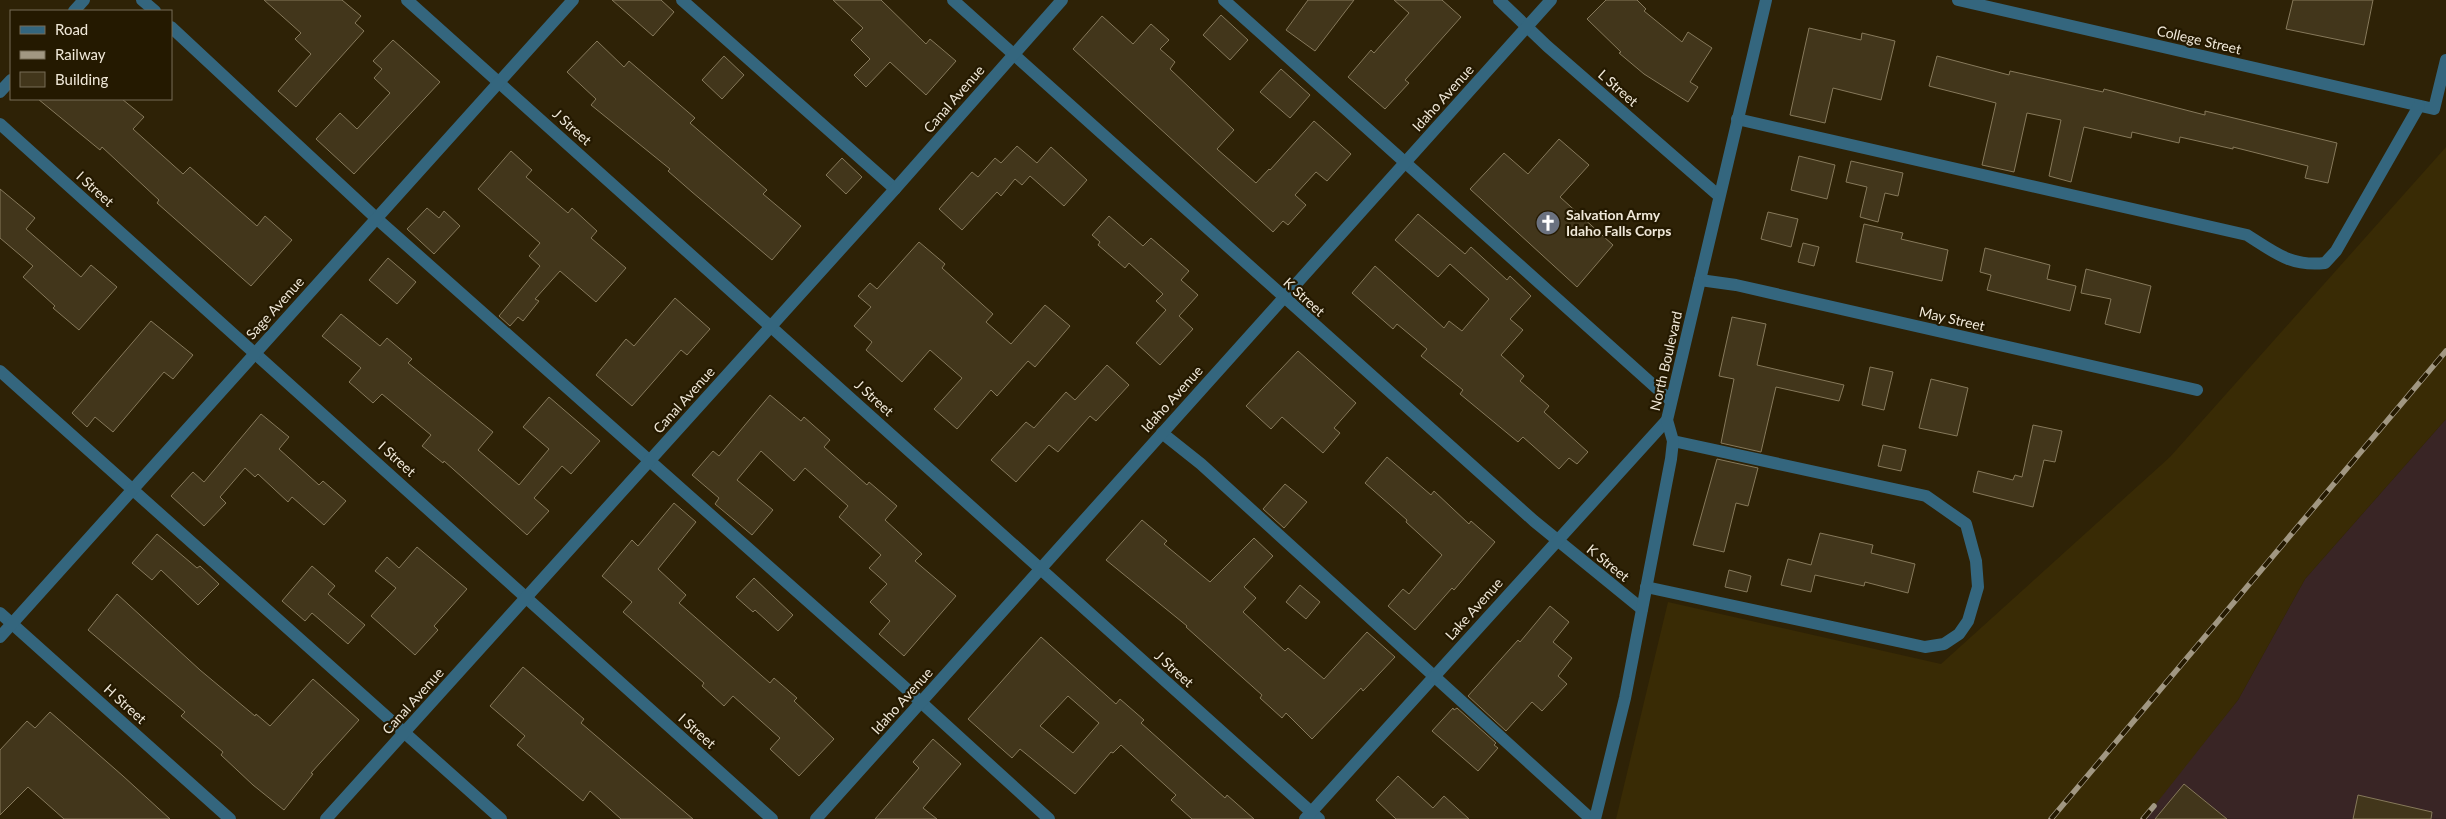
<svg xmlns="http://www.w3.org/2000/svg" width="2446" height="819" font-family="Lato,sans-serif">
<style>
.commercial{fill:#392525}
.built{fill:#392b05}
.building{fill:#42361b;stroke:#86795b;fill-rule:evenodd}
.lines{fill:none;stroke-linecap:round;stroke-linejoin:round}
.minor{stroke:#34667e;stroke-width:12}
.rail-casing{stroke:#a19782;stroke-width:5.5}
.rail{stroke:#241900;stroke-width:4;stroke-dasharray:11;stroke-linecap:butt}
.labels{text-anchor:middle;stroke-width:4.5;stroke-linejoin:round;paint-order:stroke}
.street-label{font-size:14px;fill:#f0e8d8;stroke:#241900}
.poi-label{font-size:14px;font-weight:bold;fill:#f0e8d8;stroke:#241900;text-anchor:start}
</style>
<rect width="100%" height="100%" fill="#2e2206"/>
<polygon class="commercial" points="2446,419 2446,819 2142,819 2238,700 2305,579"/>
<polygon class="built" points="2446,147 2446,419 2305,579 2238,700 2144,819 1616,819 1668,602 1941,664 2170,457"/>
<g class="building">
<polygon points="264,0 342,0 361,16 355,23 364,31 296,107 278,91 311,54 295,39 301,33"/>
<polygon points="612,0 661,0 674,12 653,36"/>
<polygon points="833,0 881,0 926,44 930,39 956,61 926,95 890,62 866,87 854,75 870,59 851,40 863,28"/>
<polygon points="1308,0 1354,0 1315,51 1286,30"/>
<polygon points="1394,0 1442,0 1461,17 1405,80 1409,83 1385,109 1348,77 1371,50 1374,53 1409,13"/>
<polygon points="1606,0 1637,0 1646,9 1644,11 1682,42 1688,32 1712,48 1690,82 1698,87 1688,102 1644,74 1619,53 1621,52 1587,19"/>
<polygon points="2293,0 2373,0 2364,45 2286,29"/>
<polygon points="1221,15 1248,40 1230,60 1203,35"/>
<polygon points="1102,16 1133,44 1151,24 1169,40 1160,49 1175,62 1170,69 1234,130 1217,149 1256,183 1269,169 1270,170 1314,121 1351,154 1327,181 1316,172 1295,195 1306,205 1288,225 1283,221 1273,232 1073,49"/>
<polygon points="1809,28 1861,40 1862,33 1895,41 1881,100 1833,88 1825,123 1790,115"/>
<polygon points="393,40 440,82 354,174 316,139 340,113 357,129 390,93 374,78 382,69 373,61"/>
<polygon points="597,41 624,67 629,61 695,118 690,123 767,190 763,194 801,226 772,260 692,192 668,171 670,169 591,105 596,99 567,72"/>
<polygon points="724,56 744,75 722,99 702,80"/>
<polygon points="1937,56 2009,75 2010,71 2103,92 2104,89 2205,115 2205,111 2337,143 2328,183 2305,178 2308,166 2233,147 2233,149 2180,137 2179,143 2132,132 2131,138 2084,127 2071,182 2049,176 2061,120 2027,113 2014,172 1982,165 1996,103 1929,86"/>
<polygon points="1281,69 1310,95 1290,118 1260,92"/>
<polygon points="38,99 122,99 144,117 133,129 183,174 190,167 257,226 265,216 292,240 251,286 157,203 159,200 102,147 100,150"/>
<polygon points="1559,139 1589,165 1560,197 1613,245 1577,287 1470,189 1504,153 1528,174"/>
<polygon points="1017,146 1037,163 1051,147 1087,180 1064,206 1030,176 1022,185 1015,179 1001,196 997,192 962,230 939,209 972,172 978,177 995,158 1001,163"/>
<polygon points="511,151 532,170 526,177 568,213 572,208 597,231 591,238 626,268 596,302 560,271 535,299 539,301 523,321 518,317 510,326 499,316 540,266 529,256 540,243 478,189"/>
<polygon points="1799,156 1835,165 1827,199 1791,190"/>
<polygon points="842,158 862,177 846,194 826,175"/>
<polygon points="1851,161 1903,173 1898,196 1885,193 1878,222 1860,217 1867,187 1846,182"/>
<polygon points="0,189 35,218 26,229 81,277 91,265 117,287 79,330 53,308 55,306 23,277 33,266 0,238"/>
<polygon points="427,208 439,218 444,211 460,226 434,254 407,229"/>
<polygon points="1768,212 1798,219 1791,247 1761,239"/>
<polygon points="1418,214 1465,254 1471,247 1507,280 1510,276 1531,296 1510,319 1523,330 1501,355 1524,376 1520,381 1549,406 1544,412 1588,452 1577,464 1569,458 1559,469 1523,437 1518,442 1460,394 1463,390 1421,356 1427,349 1397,324 1393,329 1352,293 1375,266 1444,328 1449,321 1462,331 1489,299 1450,264 1438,277 1395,240"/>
<polygon points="1109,216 1143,246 1151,238 1189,271 1181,280 1198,295 1179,316 1193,329 1160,365 1136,343 1166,310 1156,301 1163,294 1129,263 1125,268 1098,245 1100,242 1092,235"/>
<polygon points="1864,224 1903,233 1901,239 1948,250 1942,281 1856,262"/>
<polygon points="919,242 945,264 942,268 993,314 986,322 1011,344 1045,305 1070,326 1035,367 1028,361 997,396 991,390 957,429 934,409 962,378 930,350 902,382 866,350 872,342 854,326 871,307 858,296 870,283 877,289"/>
<polygon points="1803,243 1819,247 1814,266 1798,262"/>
<polygon points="1985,248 2050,265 2047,279 2076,286 2070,311 1987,290 1991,275 1980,272"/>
<polygon points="388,258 416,282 397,304 369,280"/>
<polygon points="2086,269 2151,286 2140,333 2105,324 2111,299 2081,293"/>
<polygon points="675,298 710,329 687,355 681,350 632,406 596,375 626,339 634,346"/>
<polygon points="341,314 380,346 387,338 412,359 408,363 493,432 478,450 519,485 549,449 523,427 549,397 600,441 571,474 562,466 534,498 549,511 527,535 444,461 443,463 422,446 431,435 382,394 373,403 349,382 361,368 322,336"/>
<polygon points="1732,317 1766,324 1757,365 1844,385 1839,401 1776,387 1761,452 1721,443 1734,379 1719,376"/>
<polygon points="151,321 193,355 173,379 164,372 113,432 95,417 87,427 72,413"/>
<polygon points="1298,351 1356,403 1334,428 1340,433 1323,453 1282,417 1271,429 1246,406"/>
<polygon points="1107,365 1129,385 1096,421 1090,416 1058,452 1049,445 1016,482 991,460 1026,422 1034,428 1066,392 1075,400"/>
<polygon points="1870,367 1893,372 1884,410 1862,405"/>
<polygon points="1931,379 1968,388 1957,436 1919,428"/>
<polygon points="770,395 801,421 804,417 830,440 824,447 867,485 869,482 897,506 885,520 922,554 915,561 956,596 904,656 879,634 890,621 870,602 887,584 869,568 881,555 839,517 848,506 805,468 794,481 761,451 737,480 773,510 752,535 715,504 719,498 692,475 713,451 719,456"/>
<polygon points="261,414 289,437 279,449 319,485 323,481 346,501 324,525 292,497 288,502 258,474 255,477 245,468 220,497 226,503 204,526 171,496 193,472 204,482"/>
<polygon points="2033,425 2062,431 2055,462 2044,460 2033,507 1973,492 1978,471 2013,480 2015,475 2022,477"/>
<polygon points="1883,445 1906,450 1901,471 1878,466"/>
<polygon points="1387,457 1431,495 1434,491 1469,524 1471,521 1495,542 1454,590 1452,588 1415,630 1388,606 1403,589 1409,594 1442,555 1406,522 1407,520 1365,483"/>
<polygon points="1717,459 1758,468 1748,506 1736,503 1724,552 1693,545"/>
<polygon points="1285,484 1307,502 1284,528 1263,509"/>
<polygon points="674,503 696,522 658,569 686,595 679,603 770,683 774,678 797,698 794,701 834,739 799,776 770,749 780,738 733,696 724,706 702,686 704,683 623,612 632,602 602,576 632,540 638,546"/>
<polygon points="1142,520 1167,541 1164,544 1210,582 1254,538 1273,556 1244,587 1256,598 1243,612 1285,651 1288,648 1324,679 1367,632 1395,657 1363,691 1361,688 1312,739 1286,713 1282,718 1260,698 1262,695 1186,627 1187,626 1106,560"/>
<polygon points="1820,533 1873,545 1871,553 1915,564 1908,593 1865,582 1864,586 1815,575 1811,592 1781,585 1788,559 1811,565"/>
<polygon points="157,534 197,568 200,566 219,584 198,605 161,570 152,580 132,563"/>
<polygon points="417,547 467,589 434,626 438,630 415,655 371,616 396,588 375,571 387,557 399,568"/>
<polygon points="312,566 335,586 328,594 365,625 348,644 312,613 305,621 282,601"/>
<polygon points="1729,570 1751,576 1747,592 1725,587"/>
<polygon points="754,578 793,615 778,631 755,610 753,612 736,597"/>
<polygon points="1300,585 1320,602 1306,619 1286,602"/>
<polygon points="117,594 200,670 255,716 256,714 270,726 313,679 359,720 311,773 313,774 284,810 253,785 221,755 223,752 181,716 185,712 88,630"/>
<polygon points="1550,606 1569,622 1553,642 1572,658 1558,676 1567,684 1542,711 1532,702 1506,731 1468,696 1518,640 1520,642"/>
<path d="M 1041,637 L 1116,704 L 1120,699 L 1144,720 L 1141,723 L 1179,757 L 1225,798 L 1227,795 L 1254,819 L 1192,819 L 1171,800 L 1176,795 L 1121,745 L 1113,753 L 1111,752 L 1075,794 L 1020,749 L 1012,758 L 968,719 ZM 1068,696 L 1099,723 L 1073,753 L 1040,726 Z"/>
<polygon points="523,667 584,719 581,723 693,819 621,819 590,791 583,801 517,745 525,736 490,706"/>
<polygon points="1453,708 1454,710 1457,708 1496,743 1494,745 1498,748 1478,771 1432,731"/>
<polygon points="50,712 123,776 170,819 64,819 28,787 0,815 0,750 27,721 35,728"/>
<polygon points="933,739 961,764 923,808 937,819 875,819 919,768 913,762"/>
<polygon points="1398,776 1433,808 1444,796 1469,819 1396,819 1376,800"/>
<polygon points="2184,784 2227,819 2155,819"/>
<polygon points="2358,795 2432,812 2431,819 2353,819"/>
</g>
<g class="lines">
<g class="minor">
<polyline points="142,0 155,11"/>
<polyline points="407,0 1319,819"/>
<polyline points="682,0 895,189"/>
<polyline points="953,0 1534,521 1642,609"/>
<polyline points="1224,0 1671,401"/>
<polyline points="1499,0 1547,46 1719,196"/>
<polyline points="1958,0 2434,109 2446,60"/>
<polyline points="74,11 84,0"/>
<polyline points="171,27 376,218 900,683 1049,819"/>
<polyline points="0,92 11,80"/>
<path d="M 1737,119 L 2247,235 C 2274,252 2291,267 2325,263 L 2336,251 L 2419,106"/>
<polyline points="0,124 772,819"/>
<polyline points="1700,280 1736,285 2197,390"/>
<polyline points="0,371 501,819"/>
<polyline points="1162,433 1201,464 1591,819"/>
<polyline points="1646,587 1925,647 1944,644 1959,634 1968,621 1978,587 1976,561 1966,524 1926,496 1673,441"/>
<polyline points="0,613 230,819"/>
<polyline points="0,637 573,0"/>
<polyline points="326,819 895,189 1062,0"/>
<polyline points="816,819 1551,0"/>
<polyline points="1305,819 1667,420"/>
<polyline points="1595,819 1625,698 1671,459 1673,441 1667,420 1766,0"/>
</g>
<defs>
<g id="rail">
<polyline points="2051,819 2446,351"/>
<polyline points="2143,819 2154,806"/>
</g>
</defs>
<use href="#rail" class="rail-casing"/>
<use href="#rail" class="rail"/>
</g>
<defs>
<symbol id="church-disc" viewBox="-11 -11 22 22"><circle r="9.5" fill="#6b7280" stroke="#241900"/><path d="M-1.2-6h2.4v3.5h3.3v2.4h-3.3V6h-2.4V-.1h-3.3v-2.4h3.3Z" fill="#fff"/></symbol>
</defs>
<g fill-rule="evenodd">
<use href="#church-disc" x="1534" y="209" width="28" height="28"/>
</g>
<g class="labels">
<g class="street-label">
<text transform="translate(2199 40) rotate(13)" y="5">College Street</text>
<text transform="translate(1618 88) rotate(41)" y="5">L Street</text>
<text transform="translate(1443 98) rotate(-48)" y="5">Idaho Avenue</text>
<text transform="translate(954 99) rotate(-49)" y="5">Canal Avenue</text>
<text transform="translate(572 127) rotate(42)" y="5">J Street</text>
<text transform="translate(95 189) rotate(42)" y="5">I Street</text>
<text transform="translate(1304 297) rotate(42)" y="5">K Street</text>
<text transform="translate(275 308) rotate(-48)" y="5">Sage Avenue</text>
<text transform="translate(1952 319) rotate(13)" y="5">May Street</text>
<text transform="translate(1666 361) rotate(-77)" y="5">North Boulevard</text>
<text transform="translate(874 398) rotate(42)" y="5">J Street</text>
<text transform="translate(1172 399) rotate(-48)" y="5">Idaho Avenue</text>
<text transform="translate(684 400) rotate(-48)" y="5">Canal Avenue</text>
<text transform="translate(397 459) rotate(42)" y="5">I Street</text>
<text transform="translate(1608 563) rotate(39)" y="5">K Street</text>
<text transform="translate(1474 609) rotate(-48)" y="5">Lake Avenue</text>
<text transform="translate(1174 669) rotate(42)" y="5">J Street</text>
<text transform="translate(413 701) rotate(-48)" y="5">Canal Avenue</text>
<text transform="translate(902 701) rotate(-48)" y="5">Idaho Avenue</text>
<text transform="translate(125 704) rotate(42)" y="5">H Street</text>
<text transform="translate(697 731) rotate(42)" y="5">I Street</text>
</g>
<g class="poi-label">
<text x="1566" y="220">Salvation Army<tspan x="1566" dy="16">Idaho Falls Corps</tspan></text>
</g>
</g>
<rect x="10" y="10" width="162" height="90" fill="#241900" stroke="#766c56"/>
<rect x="20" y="26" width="25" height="8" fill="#34667e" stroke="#766c56"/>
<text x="55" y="35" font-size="15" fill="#f0e8d8">Road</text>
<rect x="20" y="51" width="25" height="8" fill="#a19782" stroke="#766c56"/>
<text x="55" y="60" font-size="15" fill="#f0e8d8">Railway</text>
<rect x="20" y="72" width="25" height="15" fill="#42361b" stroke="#766c56"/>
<text x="55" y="85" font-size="15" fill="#f0e8d8">Building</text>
</svg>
